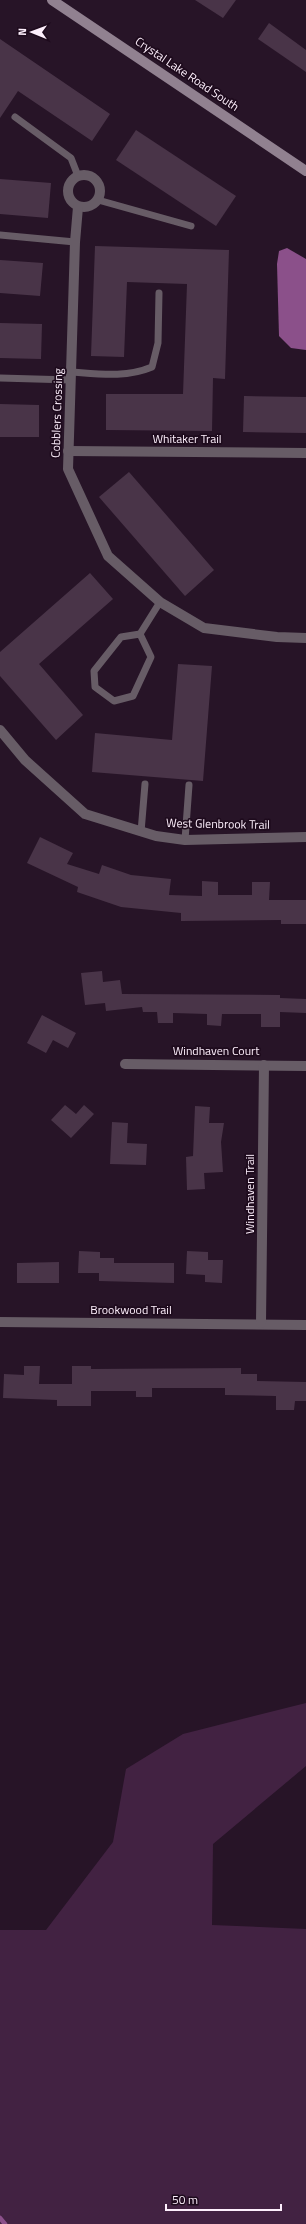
<svg xmlns="http://www.w3.org/2000/svg" width="306" height="2224" font-family="'Titillium Web',sans-serif">
<style>
.green{fill:#422242}
.water{fill:#8b508a}
.lines{fill:none;stroke-linecap:round;stroke-linejoin:round}
.stream{stroke:#8b508a;stroke-width:4.5}
.building{fill:#493448}
.lane{stroke:#675c66;stroke-width:7}
.street{stroke:#675c66;stroke-width:10}
.secondary{stroke:#918190;stroke-width:10}
.labels{text-anchor:middle;stroke-width:3.5;stroke-linejoin:round;paint-order:stroke}
.street-label{font-size:12px;fill:#fdeffc;stroke:#1e0b1d}
</style>
<rect width="100%" height="100%" fill="#271427"/>
<polygon class="green" points="306,1703 306,1766 213,1844 212,1925 306,1929 306,2224 0,2224 0,1930 46,1930 113,1842 126,1769 183,1734"/>
<polygon class="water" points="287,248 306,259 306,350 291,348 279,336 277,264 279,251"/>
<g class="lines">
<polyline class="stream" points="0,2218 5,2224"/>
</g>
<g class="building">
<polygon points="195,0 236,0 223,18"/>
<polygon points="269,23 306,50 306,72 258,39"/>
<polygon points="0,39 110,114 92,141 18,91 0,118"/>
<polygon points="136,130 236,196 216,226 116,160"/>
<polygon points="0,179 51,183 48,218 0,214"/>
<polygon points="95,246 229,250 225,379 213,378 212,431 106,430 106,394 183,394 187,284 127,282 124,357 91,356"/>
<polygon points="0,260 43,263 40,296 0,293"/>
<polygon points="0,323 42,324 41,359 0,358"/>
<polygon points="244,396 306,397 306,433 243,432"/>
<polygon points="0,404 39,405 39,437 0,437"/>
<polygon points="129,472 214,570 185,596 99,497"/>
<polygon points="90,573 113,599 39,664 83,715 56,740 0,676 0,652"/>
<polygon points="178,664 212,666 203,781 92,772 95,733 172,740"/>
<polygon points="40,837 73,853 67,864 99,874 102,865 131,875 171,879 169,895 202,896 202,881 218,882 218,895 252,895 252,882 270,882 269,900 306,900 306,924 281,924 281,920 181,921 181,913 121,907 77,892 78,887 27,863"/>
<polygon points="102,971 103,982 120,980 122,994 280,995 280,998 306,999 306,1013 280,1012 280,1027 261,1027 261,1014 222,1014 221,1026 207,1025 207,1014 173,1013 173,1023 158,1023 157,1012 143,1012 142,1007 106,1011 105,1003 85,1005 81,973"/>
<polygon points="42,1015 76,1033 68,1048 53,1040 46,1053 27,1043"/>
<polygon points="65,1105 76,1114 84,1105 94,1114 71,1138 51,1120"/>
<polygon points="195,1106 210,1107 209,1123 224,1123 221,1142 223,1172 204,1173 205,1189 187,1190 186,1157 193,1156"/>
<polygon points="112,1122 128,1123 127,1143 147,1144 146,1165 110,1164"/>
<polygon points="79,1251 100,1252 100,1258 114,1258 114,1263 174,1263 174,1283 99,1281 99,1273 78,1273"/>
<polygon points="187,1251 208,1252 208,1260 223,1260 222,1283 205,1282 205,1275 186,1274"/>
<polygon points="59,1262 59,1283 17,1283 17,1263"/>
<polygon points="24,1366 40,1366 39,1384 72,1384 72,1366 91,1366 91,1369 241,1368 241,1374 257,1374 257,1381 306,1382 306,1401 295,1401 294,1410 276,1410 276,1396 225,1395 225,1388 152,1388 152,1397 136,1397 136,1391 91,1391 91,1406 57,1406 57,1400 3,1398 4,1374 24,1375"/>
</g>
<g class="lines">
<g class="lane">
<polyline points="15,117 71,158 78,176"/>
<polyline points="98,200 191,226"/>
<polyline points="0,235 75,242"/>
<path d="M 71,372 C 99,374 126,378 152,367 L 158,343 L 159,293"/>
<polyline points="0,378 71,380"/>
<polyline points="140,634 151,657 133,696 114,701 95,687 94,671 121,637 140,634 160,602"/>
<polyline points="141,832 145,784"/>
<polyline points="185,840 189,785"/>
</g>
<g class="street">
<circle cx="84" cy="191" r="16"/>
<polyline points="78,207 75,242 68,469 108,556 160,602 204,628 277,637 306,638"/>
<polyline points="68,451 306,453"/>
<polyline points="0,730 25,760 85,814 156,836 185,840 306,837"/>
<polyline points="125,1064 306,1066"/>
<polyline points="0,1322 306,1325"/>
<polyline points="261,1323 264,1065"/>
</g>
<polyline class="secondary" points="52,0 306,171"/>
</g>
<g class="labels">
<g class="street-label">
<text transform="translate(187 74) rotate(34)" y="4">Crystal Lake Road South</text>
<text transform="translate(57 413) rotate(-88)" y="4">Cobblers Crossing</text>
<text x="187" y="443">Whitaker Trail</text>
<text transform="translate(218 824) rotate(1)" y="4">West Glenbrook Trail</text>
<text x="216" y="1055">Windhaven Court</text>
<text transform="translate(250 1194) rotate(-90)" y="4">Windhaven Trail</text>
<text x="131" y="1314">Brookwood Trail</text>
</g>
</g>
<g transform="translate(32 32) rotate(271)" stroke="#1e0b1d" stroke-width="3" paint-order="stroke">
<path d="M0-3L7 15L0 10L-7 15Z" fill="#fdeffc"/>
<text y="-6" font-size="11" font-weight="bold" text-anchor="middle" fill="#fdeffc">N</text>
</g>
<path d="M166 2204v6h115v-6" fill="none" stroke="#fdeffc" stroke-width="2"/>
<text x="172" y="2204" font-size="12" fill="#fdeffc" stroke="#1e0b1d" stroke-width="3" paint-order="stroke">50 m</text>
</svg>
